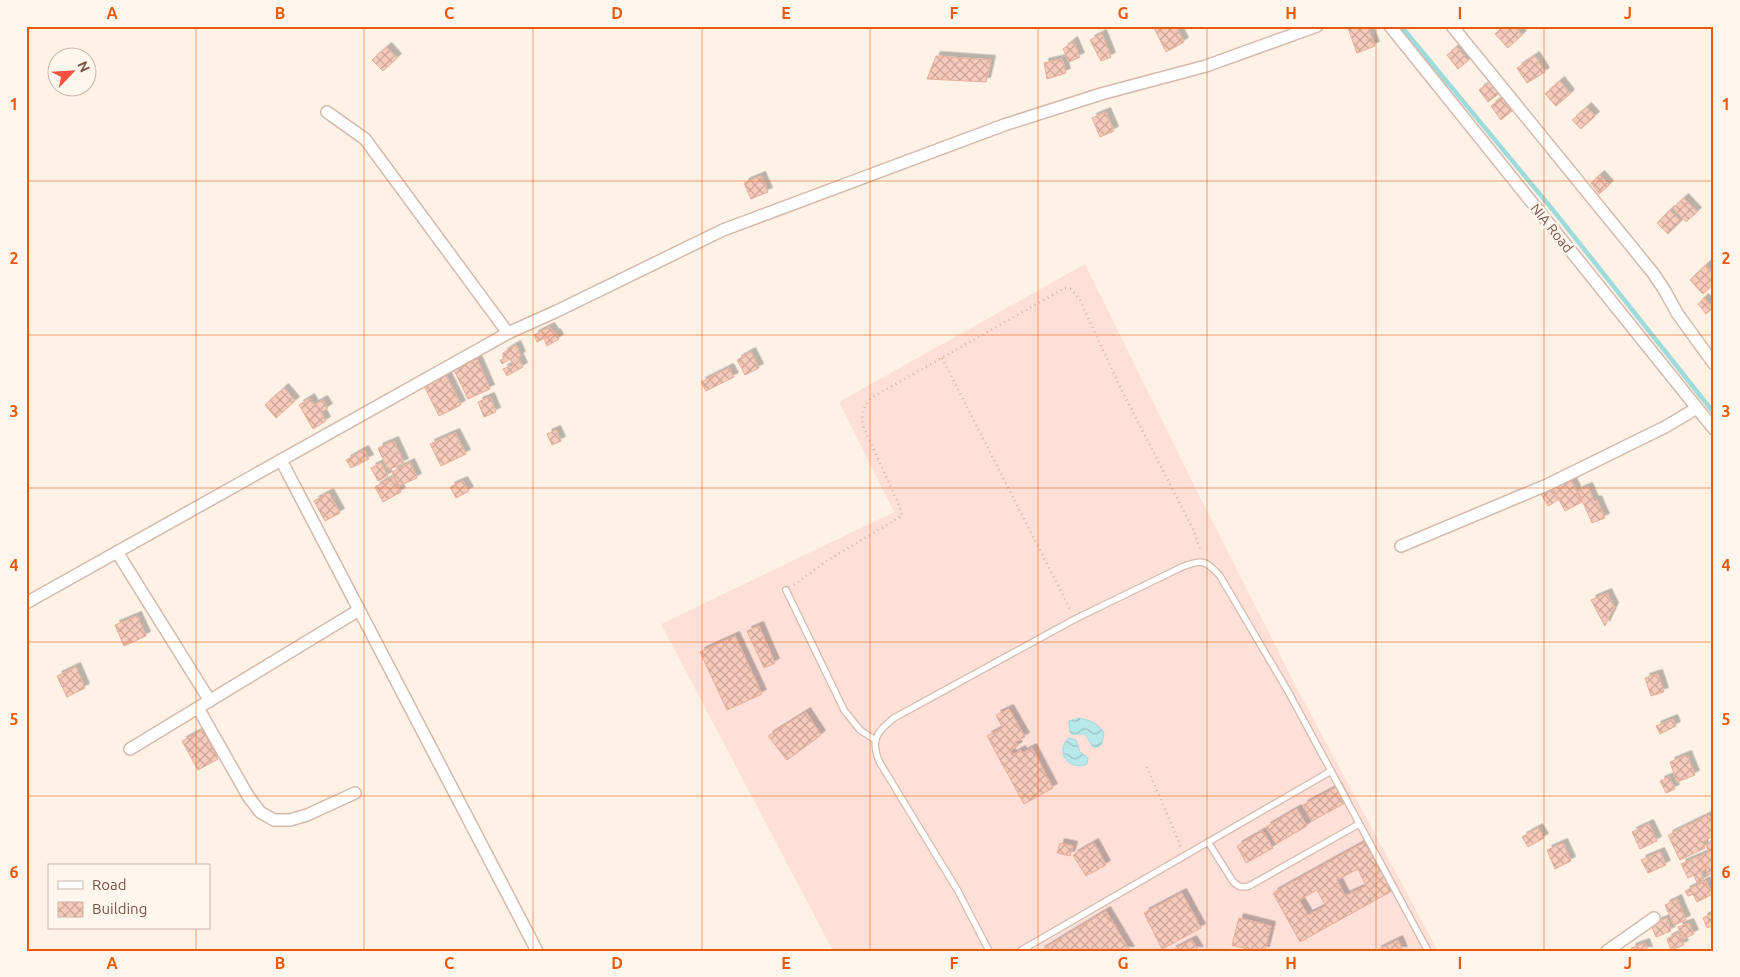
<svg xmlns="http://www.w3.org/2000/svg" width="1740" height="977" font-family="Ubuntu,sans-serif">
<style>
.commercial{fill:#ffe0d9}
.water{fill:url(#water-waves);stroke:#9ddbdd}
.lines{fill:none;stroke-linecap:round;stroke-linejoin:round}
.stream{stroke:#9ddbdd;stroke-width:4.5}
.building{fill:url(#building-cross-hatch);stroke:#ebae99;fill-rule:evenodd;filter:url(#shadow)}
.lane-casing{stroke:#d4baad;stroke-width:8}
.street-casing{stroke:#d4baad;stroke-width:14}
.path{stroke:#dcae9d;stroke-width:2.5;stroke-dasharray:1 4;stroke-linecap:butt}
.lane{stroke:#fff;stroke-width:5.5}
.street{stroke:#fff;stroke-width:11}
.grid{fill:none;stroke:#e8590c;stroke-width:1;stroke-opacity:0.55}
.labels{text-anchor:middle;stroke-width:4.5;stroke-linejoin:round;paint-order:stroke}
.street-label{font-size:14px;fill:#7a5348;stroke:#fff6ee}
.neatline{fill:none;stroke:#e8590c;stroke-width:2}
.grid-label{font-size:16px;text-anchor:middle;font-weight:bold;fill:#e8590c}
</style>
<defs>
<pattern id="water-waves" width="16" height="10" patternUnits="userSpaceOnUse" patternTransform="scale(1.25)"><rect width="16" height="10" fill="#b8e9ea"/><path d="M0 5q4-4 8 0t8 0" fill="none" stroke="#9bbfc0"/></pattern>
<pattern id="building-cross-hatch" width="8" height="8" patternUnits="userSpaceOnUse" patternTransform="scale(1.25)"><rect width="8" height="8" fill="#f6cbbb"/><path d="M0 0l8 8M0 8l8-8" fill="none" stroke="#cca79a"/></pattern>
<filter id="shadow"><feDropShadow dx="4.5" dy="-4.5" stdDeviation="0" flood-color="#0004"/></filter>
</defs>
<rect width="100%" height="100%" fill="#fef2e6"/>
<polygon class="commercial" points="1085,264 1193,483 1299,692 1438,951 833,951 661,624 894,512 839,402"/>
<g class="water">
<path d="M 1078,718 C 1090,720 1098,723 1104,733 L 1102,744 L 1098,747 L 1093,747 L 1085,734 L 1072,734 L 1070,732 L 1069,721 Z"/>
<path d="M 1069,738 L 1076,740 L 1080,752 L 1088,758 L 1087,764 C 1069,772 1054,751 1069,738 Z"/>
</g>
<g class="lines">
<polyline class="stream" points="1401,26 1557,215 1714,413"/>
</g>
<g class="building">
<polygon points="1153,26 1176,26 1184,42 1166,52"/>
<polygon points="1352,26 1367,26 1375,46 1357,53 1348,28"/>
<polygon points="1504,26 1514,26 1522,35 1508,48 1495,34"/>
<polygon points="1102,34 1111,57 1101,61 1090,40"/>
<polygon points="1073,41 1080,57 1069,62 1063,49"/>
<polygon points="387,47 397,58 383,71 372,60"/>
<polygon points="1457,47 1468,61 1458,69 1447,55"/>
<polygon points="936,56 991,60 986,82 927,79"/>
<polygon points="1535,56 1545,72 1527,83 1517,68"/>
<polygon points="1062,59 1066,73 1047,79 1044,63"/>
<polygon points="1491,81 1500,93 1488,102 1479,90"/>
<polygon points="1560,81 1570,94 1556,106 1545,94"/>
<polygon points="1502,97 1512,111 1501,120 1491,106"/>
<polygon points="1587,107 1595,116 1581,129 1572,120"/>
<polygon points="1106,112 1114,131 1100,137 1092,118"/>
<polygon points="1600,175 1609,185 1599,194 1591,183"/>
<polygon points="761,176 768,192 751,199 744,183"/>
<polygon points="1684,198 1697,212 1686,222 1673,208"/>
<polygon points="1670,210 1681,221 1668,234 1657,223"/>
<polygon points="1706,265 1714,274 1714,284 1703,294 1690,280"/>
<polygon points="1704,298 1713,308 1706,314 1698,304"/>
<polygon points="550,327 554,333 537,342 534,335"/>
<polygon points="556,333 559,339 547,346 544,339"/>
<polygon points="516,345 521,356 518,357 523,367 507,376 503,369 513,365 510,359 502,364 500,360 503,359 503,353"/>
<polygon points="751,352 759,368 745,375 737,360"/>
<polygon points="477,359 490,389 468,399 454,370"/>
<polygon points="729,368 734,377 706,391 701,382"/>
<polygon points="446,375 461,405 439,416 424,386"/>
<polygon points="284,388 295,401 276,418 265,405"/>
<polygon points="490,397 496,412 484,417 478,402"/>
<polygon points="310,398 314,405 323,400 328,408 321,412 326,421 313,429 299,405"/>
<polygon points="556,430 561,441 552,445 547,434"/>
<polygon points="455,433 466,454 441,466 430,444"/>
<polygon points="394,441 404,463 388,470 378,448"/>
<polygon points="364,450 369,459 351,468 346,460"/>
<polygon points="381,463 388,476 378,481 371,468"/>
<polygon points="410,463 417,478 399,486 392,472"/>
<polygon points="393,477 401,492 383,502 375,487"/>
<polygon points="1570,478 1582,502 1565,511 1552,487"/>
<polygon points="463,481 469,491 456,498 450,487"/>
<polygon points="1588,487 1594,501 1597,500 1605,518 1592,523 1578,491"/>
<polygon points="1551,488 1558,500 1548,506 1541,494"/>
<polygon points="329,493 340,513 325,521 314,501"/>
<polygon points="1607,593 1614,607 1605,626 1591,600"/>
<polygon points="137,616 146,636 124,646 115,625"/>
<polygon points="759,626 775,663 764,668 747,631"/>
<polygon points="735,636 762,694 727,710 700,652"/>
<polygon points="76,667 85,688 67,697 57,676"/>
<polygon points="1658,674 1664,692 1651,696 1645,678"/>
<polygon points="1009,709 1025,737 1015,742 1018,746 1010,751 1012,755 1021,750 1022,753 1032,748 1053,788 1024,804 987,736 1003,728 996,715"/>
<polygon points="806,712 821,735 787,760 768,736"/>
<polygon points="1673,719 1676,726 1660,734 1656,726"/>
<polygon points="203,730 218,759 198,770 182,741"/>
<polygon points="1687,755 1695,775 1677,782 1670,762"/>
<polygon points="1669,777 1675,789 1666,793 1660,781"/>
<polygon points="1337,787 1345,803 1312,821 1303,805"/>
<polygon points="1297,809 1307,826 1276,844 1266,827"/>
<polygon points="1709,815 1714,824 1714,836 1702,842 1705,848 1680,860 1668,835"/>
<polygon points="1649,824 1657,841 1640,849 1632,832"/>
<polygon points="1538,828 1544,838 1528,847 1522,837"/>
<polygon points="1263,831 1273,848 1246,863 1237,846"/>
<path d="M 1365,842 L 1392,891 L 1300,942 L 1273,893 ZM 1358,869 L 1366,886 L 1345,896 L 1337,880 ZM 1317,890 L 1326,906 L 1308,915 L 1299,900 Z"/>
<polygon points="1714,842 1714,872 1709,875 1700,856 1709,852 1706,845"/>
<polygon points="1060,843 1073,846 1070,856 1057,853"/>
<polygon points="1094,843 1106,865 1086,876 1073,855"/>
<polygon points="1563,843 1571,861 1555,869 1547,850"/>
<polygon points="1660,852 1666,865 1648,873 1641,860"/>
<polygon points="1700,856 1706,869 1701,872 1704,880 1697,883 1694,875 1688,878 1681,864"/>
<polygon points="1706,881 1713,894 1697,902 1693,894 1688,896 1685,891"/>
<polygon points="1182,893 1201,928 1162,949 1144,913"/>
<polygon points="1677,899 1686,920 1674,925 1665,905"/>
<polygon points="1106,911 1130,951 1040,951"/>
<polygon points="1714,913 1714,930 1712,926 1707,928 1703,918"/>
<polygon points="1239,918 1271,926 1265,951 1255,951 1232,945"/>
<polygon points="1667,918 1671,931 1656,937 1651,925"/>
<polygon points="1689,923 1694,934 1683,939 1678,927"/>
<polygon points="1678,933 1684,945 1671,950 1667,939"/>
<polygon points="1192,940 1199,951 1171,951"/>
<polygon points="1398,940 1403,951 1376,951"/>
<polygon points="1645,943 1648,951 1632,951 1631,948"/>
</g>
<g class="lines">
<defs>
<g id="lane">
<polyline points="786,590 844,710 860,730 875,740"/>
<path d="M 1208,842 L 1232,880 C 1237,887 1241,888 1249,886 L 1359,824"/>
<path d="M 989,951 L 958,891 L 880,763 C 870,741 876,732 894,718 L 1075,619 L 1182,567 C 1202,559 1206,560 1220,576 L 1289,693 L 1428,951"/>
<polyline points="1020,951 1331,771"/>
</g>
<g id="street">
<polyline points="1390,26 1714,429"/>
<polyline points="1452,26 1653,273 1665,291 1677,313 1714,364"/>
<polyline points="327,112 365,139 508,333"/>
<polyline points="281,460 537,951"/>
<polyline points="1401,546 1549,484 1665,427 1697,408"/>
<polyline points="117,552 210,701"/>
<polyline points="26,603 508,333 557,311 723,230 1004,125 1101,94 1206,66 1317,26"/>
<polyline points="198,708 248,796 260,812 274,820 290,820 307,815 355,793"/>
<polyline points="130,749 359,610"/>
<polyline points="1607,951 1654,918"/>
</g>
</defs>
<use href="#lane" class="lane-casing"/>
<use href="#street" class="street-casing"/>
<g class="path">
<polyline points="942,358 1071,611"/>
<path d="M 794,585 L 828,560 L 902,516 L 900,507 L 863,426 C 861,414 863,408 871,398 L 1065,288 L 1071,289 L 1080,300 L 1121,389 L 1194,531 L 1201,552"/>
<polyline points="1147,767 1181,847"/>
</g>
<use href="#lane" class="lane"/>
<use href="#street" class="street"/>
</g>
<path class="grid" d="M 196,26 L 196,866M 364,26 L 364,951M 533,26 L 533,951M 702,26 L 702,951M 870,26 L 870,951M 1038,26 L 1038,951M 1207,26 L 1207,951M 1376,26 L 1376,951M 1544,26 L 1544,951M 26,181 L 1714,181M 26,335 L 1714,335M 26,488 L 1714,488M 26,642 L 1714,642M 26,796 L 1714,796M 196,928 L 196,951"/>
<g class="labels">
<g class="street-label">
<text transform="translate(1552 228) rotate(51)" y="5">NIA Road</text>
</g>
</g>
<rect width="1740" height="977" fill="none" stroke="#fff6ee" stroke-width="55"/>
<rect x="48" y="864" width="162" height="65" fill="#fff6ee" stroke="#cab5ac"/>
<rect x="58" y="881" width="25" height="8" fill="#ffffff" stroke="#cab5ac"/>
<text x="92" y="890" font-size="15" fill="#7a5348">Road</text>
<rect x="58" y="902" width="25" height="15" fill="url(#building-cross-hatch)" stroke="#cab5ac"/>
<text x="92" y="914" font-size="15" fill="#7a5348">Building</text>
<g transform="translate(72 72) rotate(65)"><circle r="24" fill="#fff6ee" stroke="#cab5ac"/>
<path d="M0-4L9 19L0 12L-9 19Z" fill="#f35240"/>
<text y="-8" font-size="14" font-weight="bold" text-anchor="middle" fill="#7a5348">N</text>
</g>
<rect x="28" y="28" width="1684" height="922" class="neatline"/>
<g class="grid-label">
<text x="112" y="19">A</text>
<text x="280" y="19">B</text>
<text x="449" y="19">C</text>
<text x="617" y="19">D</text>
<text x="786" y="19">E</text>
<text x="954" y="19">F</text>
<text x="1123" y="19">G</text>
<text x="1291" y="19">H</text>
<text x="1460" y="19">I</text>
<text x="1628" y="19">J</text>
<text x="14" y="110">1</text>
<text x="1726" y="110">1</text>
<text x="14" y="264">2</text>
<text x="1726" y="264">2</text>
<text x="14" y="417">3</text>
<text x="1726" y="417">3</text>
<text x="14" y="571">4</text>
<text x="1726" y="571">4</text>
<text x="14" y="725">5</text>
<text x="1726" y="725">5</text>
<text x="14" y="878">6</text>
<text x="1726" y="878">6</text>
<text x="112" y="969">A</text>
<text x="280" y="969">B</text>
<text x="449" y="969">C</text>
<text x="617" y="969">D</text>
<text x="786" y="969">E</text>
<text x="954" y="969">F</text>
<text x="1123" y="969">G</text>
<text x="1291" y="969">H</text>
<text x="1460" y="969">I</text>
<text x="1628" y="969">J</text>
</g>
</svg>
